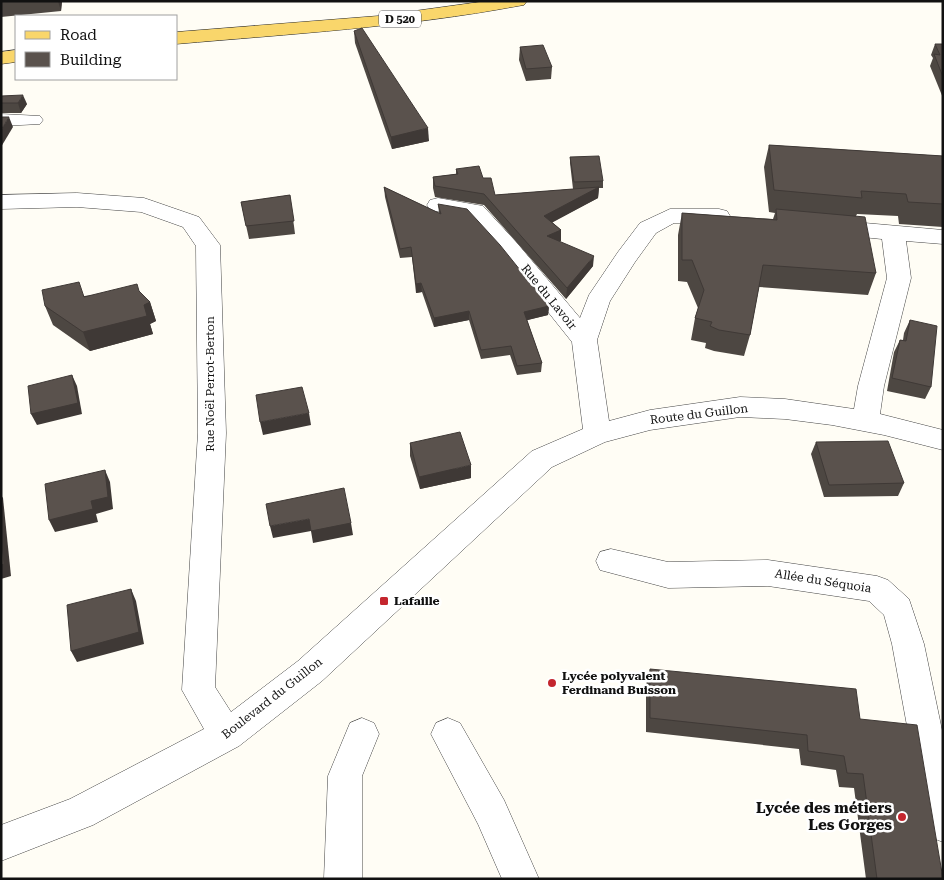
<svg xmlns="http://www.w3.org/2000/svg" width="944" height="880" font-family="'Roboto Serif',serif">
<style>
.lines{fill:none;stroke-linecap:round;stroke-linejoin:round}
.minor-casing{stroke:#444;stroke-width:1}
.major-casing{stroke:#222;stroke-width:1}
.minor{fill:#fff;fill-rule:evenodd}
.major{fill:#f9d66b;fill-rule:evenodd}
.wall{fill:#4d4742}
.shaded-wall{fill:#3f3936}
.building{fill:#5a524d;stroke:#3f3936}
.poi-dot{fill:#c4262e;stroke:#fff;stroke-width:2}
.labels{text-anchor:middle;stroke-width:5;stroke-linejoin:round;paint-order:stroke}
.shield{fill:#fff;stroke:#585858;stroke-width:1}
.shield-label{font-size:11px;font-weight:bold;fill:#111}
.street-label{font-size:12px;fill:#111;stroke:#fff}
.poi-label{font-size:12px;font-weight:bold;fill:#111;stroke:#fff;text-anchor:start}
.near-poi-label{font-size:15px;font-weight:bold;fill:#111;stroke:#fff;text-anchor:end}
</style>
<rect width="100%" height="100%" fill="#fffdf5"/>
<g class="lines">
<defs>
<g id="minor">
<polygon points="1,114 40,116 43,120 40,124 1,126"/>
<polygon points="77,193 144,198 199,217 220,245 226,433 215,687 231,712 298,661 532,451 583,429 572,342 501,253 468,217 430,210 427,205 430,200 438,198 483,206 517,243 580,318 589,295 618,252 640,223 670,209 719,209 727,211 730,216 727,221 719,223 674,223 656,233 635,262 610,301 597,340 609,421 650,410 740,397 785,399 854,409 858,386 887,278 882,239 831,234 823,232 820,227 823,222 831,220 943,230 943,244 906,241 911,278 884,386 880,414 943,430 943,450 884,435 832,425 785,419 740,417 650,430 605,442 552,467 322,681 239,746 93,825 1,861 1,825 70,799 204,729 182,690 198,433 196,246 183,227 141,212 77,207 1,209 1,195"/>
<polygon points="611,549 668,562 768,560 877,576 888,580 909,599 924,644 943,735 943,842 930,837 925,824 892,644 884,615 869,601 768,586 668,588 600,570 596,561 600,552"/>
<polygon points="362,718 374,723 379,734 362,776 362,879 324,879 328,776 350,723"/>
<polygon points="448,718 460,723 504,800 539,879 502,879 478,824 431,734 436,723"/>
</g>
<g id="major">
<path d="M 487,1 L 527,1 L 524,5 L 518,6 C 405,27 291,34 176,44 L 176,32 L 378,16 Z"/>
<polygon points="16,50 16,62 1,64 1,52"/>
</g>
</defs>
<use href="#minor" class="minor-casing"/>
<use href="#major" class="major-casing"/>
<use href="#minor" class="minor"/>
<use href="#major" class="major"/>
</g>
<g class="wall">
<polygon points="1,1 62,1 61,11 1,17"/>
<polygon points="354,31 429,141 392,149 355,43"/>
<polygon points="935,44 943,44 943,98 930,66 933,58 931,55"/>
<polygon points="520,47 552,67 551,79 526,81 519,60"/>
<polygon points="1,96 27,104 21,113 1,113"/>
<polygon points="769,145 943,156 943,227 899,224 898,216 857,214 856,216 876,273 868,295 759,287 750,335 744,356 714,351 705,348 706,343 691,340 695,318 698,308 687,282 678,281 678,235 682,213 773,219 775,213 769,212 764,167"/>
<polygon points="570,157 603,181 603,188 599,188 598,198 552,222 561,230 561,241 559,241 593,266 566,299 484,205 435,197 433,188 433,177 456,174 456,169 483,178 495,195 587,188 573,189 570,163"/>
<polygon points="384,187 439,213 438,204 549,306 548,315 527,320 542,363 541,372 517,375 510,355 481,359 469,320 434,327 422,292 416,293 412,257 400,258 385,197"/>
<polygon points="290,195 295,234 249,239 241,202"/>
<polygon points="139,291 150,302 156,321 150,324 153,334 90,351 53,325 45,306 84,296"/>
<polygon points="910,320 931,387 925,399 887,391 894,352 900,340 903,340 904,333"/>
<polygon points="816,442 904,483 898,496 824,497 811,454"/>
<polygon points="410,443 471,478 420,489 410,456"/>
<polygon points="650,669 860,719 943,879 866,879 854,788 839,787 836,770 801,765 799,749 646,732 646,685"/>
</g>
<g class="shaded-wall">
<polygon points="58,1 62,1 61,11"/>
<polygon points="23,95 27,104 21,113 18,103"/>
<polygon points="9,117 13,127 1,147 1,130"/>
<polygon points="428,128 429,141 392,149 391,137"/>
<polygon points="599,187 598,198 544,227 544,216"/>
<polygon points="561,230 561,241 547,247 547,236"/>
<polygon points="594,256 593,266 566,299 567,288"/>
<polygon points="421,283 422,292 416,293 416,284"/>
<polygon points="150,302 156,321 150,324 153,334 90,351 83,332"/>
<polygon points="549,306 548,315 524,321 524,312"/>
<polygon points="469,311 469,320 434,327 434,318"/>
<polygon points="72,375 77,386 82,414 37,425 31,414"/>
<polygon points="309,413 311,425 263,435 260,422"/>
<polygon points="471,465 471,478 420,489 419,477"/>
<polygon points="105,470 110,482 113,509 96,514 98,522 55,532 49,520 91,501"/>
<polygon points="1,495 3,498 11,576 1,579"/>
<polygon points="309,519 351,523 353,535 313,543 311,531 273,538 270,526"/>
<polygon points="131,589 136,601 144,644 77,662 71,651"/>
</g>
<g class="building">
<polygon points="362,28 428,128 391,137 354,31"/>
<polygon points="935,44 943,44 943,77 934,54 940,55"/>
<polygon points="543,45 552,67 526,69 520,47"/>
<polygon points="23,95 18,103 1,103 1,96"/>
<polygon points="1,117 9,117 1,130"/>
<polygon points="769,145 943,156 943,204 908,202 906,194 861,191 862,198 774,190"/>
<polygon points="599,156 603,181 574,182 570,157"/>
<polygon points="479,166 483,178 491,178 495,195 599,187 544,216 561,230 547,236 594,256 567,288 484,194 435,186 433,177 458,174 456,169"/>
<polygon points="384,187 441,214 438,204 467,209 500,245 549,306 524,312 542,363 517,366 511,346 481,350 469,311 434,318 421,283 416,284 411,247 400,249"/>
<polygon points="290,195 294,221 246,226 241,202"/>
<polygon points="776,209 865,217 876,273 763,265 750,335 719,330 710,326 712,322 695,318 704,290 692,260 682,260 682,213 777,220"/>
<polygon points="79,282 84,297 137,284 139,291 150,302 144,305 147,316 83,332 45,306 42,290"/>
<polygon points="910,320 937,326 931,387 892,378 900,340 906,341"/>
<polygon points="72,375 78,403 31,414 28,386"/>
<polygon points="302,387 309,413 260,422 256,395"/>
<polygon points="460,432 471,465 419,477 410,443"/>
<polygon points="888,441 904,483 829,485 816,442"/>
<polygon points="105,470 108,497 91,501 93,509 49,520 45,484"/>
<polygon points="344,488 351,523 311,531 309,519 270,526 266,504"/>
<polygon points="1,534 4,564 1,565"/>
<polygon points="131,589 139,632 71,651 67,605"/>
<polygon points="650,669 856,689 860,719 917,725 943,879 877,879 863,774 847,773 844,756 808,751 807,735 650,718"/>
</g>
<g class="poi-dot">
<rect x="379" y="596" width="10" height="10" rx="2.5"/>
<circle cx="552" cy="683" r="5"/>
<circle cx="902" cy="817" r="5"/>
</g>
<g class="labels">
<rect class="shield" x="379" y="10.5" width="42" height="17" rx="4"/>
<g class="shield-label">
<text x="400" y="23">D 520</text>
</g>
<g class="street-label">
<text transform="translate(549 297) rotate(51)" y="4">Rue du Lavoir</text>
<text transform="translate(210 384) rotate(-90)" y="4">Rue Noël Perrot-Berton</text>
<text transform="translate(699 414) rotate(-7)" y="4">Route du Guillon</text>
<text transform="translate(823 581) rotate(9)" y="4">Allée du Séquoia</text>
<text transform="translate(272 698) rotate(-38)" y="4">Boulevard du Guillon</text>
</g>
<g class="poi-label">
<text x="394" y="605">Lafaille</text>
<text x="562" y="680">Lycée polyvalent<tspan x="562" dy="14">Ferdinand Buisson</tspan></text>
</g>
<g class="near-poi-label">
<text x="892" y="813">Lycée des métiers<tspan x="892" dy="17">Les Gorges</tspan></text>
</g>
</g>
<rect width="944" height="880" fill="none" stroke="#111111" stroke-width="5"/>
<rect x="15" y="15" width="162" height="65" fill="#ffffff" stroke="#a0a0a0"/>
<rect x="25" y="31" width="25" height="8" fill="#f9d66b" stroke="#a0a0a0"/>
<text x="60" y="40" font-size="15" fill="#111111">Road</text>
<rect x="25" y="52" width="25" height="15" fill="#5a524d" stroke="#a0a0a0"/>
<text x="60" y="65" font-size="15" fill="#111111">Building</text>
</svg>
